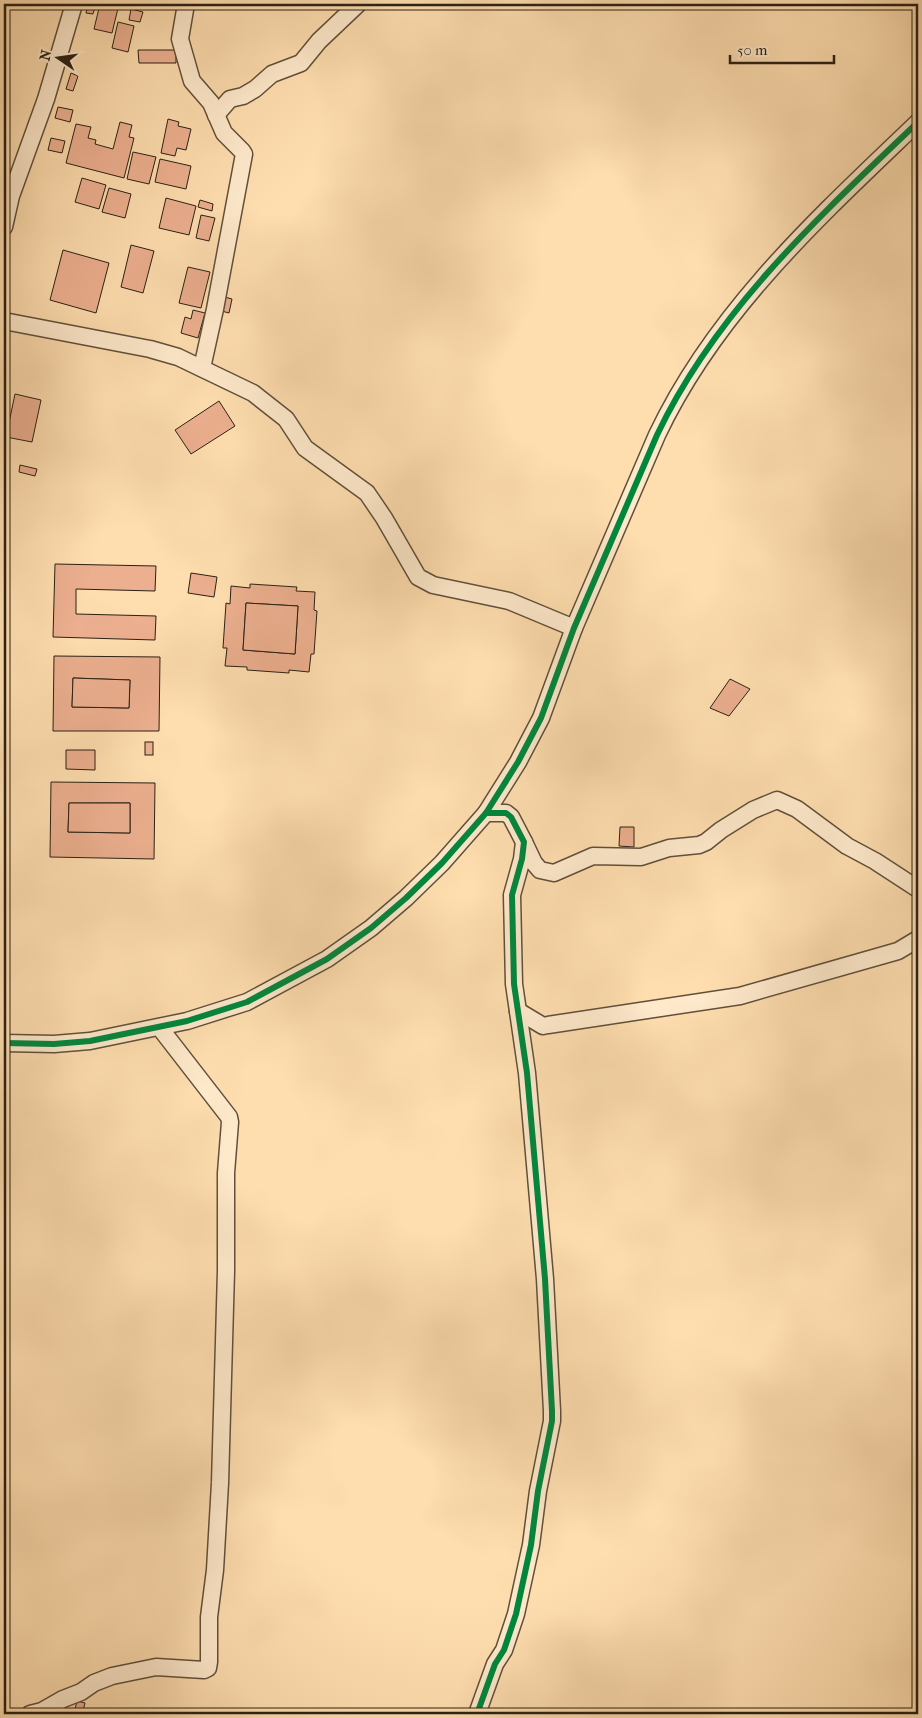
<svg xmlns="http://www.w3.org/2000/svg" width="922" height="1718" font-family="'IM FELL French Canon',serif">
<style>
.building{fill:#ecaf8f;stroke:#2b2114;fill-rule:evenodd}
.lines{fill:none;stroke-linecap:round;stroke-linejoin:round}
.street-casing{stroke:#60503b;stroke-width:19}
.street{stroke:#fee9cb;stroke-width:16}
.cycleway-casing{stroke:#fee9cb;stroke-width:9}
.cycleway{stroke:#00873e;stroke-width:6}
</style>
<rect width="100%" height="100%" fill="#feddaf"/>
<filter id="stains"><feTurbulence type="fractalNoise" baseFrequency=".004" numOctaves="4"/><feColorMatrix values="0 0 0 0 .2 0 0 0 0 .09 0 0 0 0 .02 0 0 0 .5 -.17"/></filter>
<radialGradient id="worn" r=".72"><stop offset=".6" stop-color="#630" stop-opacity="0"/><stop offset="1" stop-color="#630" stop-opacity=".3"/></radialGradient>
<g class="building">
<polygon points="88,4 96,4 93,14 86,13"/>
<polygon points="100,4 119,4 112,33 94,29"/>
<polygon points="131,9 143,12 140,22 129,20"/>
<polygon points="118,22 134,26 128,52 112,48"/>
<polygon points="138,50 176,50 176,63 139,63"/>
<polygon points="71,73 78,76 73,91 66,89"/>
<polygon points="58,107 73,110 70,122 55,118"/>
<polygon points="168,119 179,122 178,126 191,129 186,150 177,148 175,156 161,153"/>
<polygon points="120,122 132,125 129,137 134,138 124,178 66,163 76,124 91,127 88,138 96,140 95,144 113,149"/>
<polygon points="51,138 65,141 62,153 48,150"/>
<polygon points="133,152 156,157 149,184 127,179"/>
<polygon points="160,159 191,166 186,189 155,182"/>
<polygon points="82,178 106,185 99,209 75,202"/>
<polygon points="109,188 131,194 125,218 102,212"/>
<polygon points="166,198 196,206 189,235 159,228"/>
<polygon points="200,200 213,204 212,211 198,207"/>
<polygon points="201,215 215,218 209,241 196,238"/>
<polygon points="131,245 154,251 143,293 121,287"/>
<polygon points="63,250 109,263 96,313 50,300"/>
<polygon points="188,267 210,272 201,308 179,303"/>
<polygon points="221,296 232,299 229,313 218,310"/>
<polygon points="193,310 205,313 198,338 181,333 185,317 191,319"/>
<polygon points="15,394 41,400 32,442 6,437"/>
<polygon points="219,401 235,426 191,454 175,430"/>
<polygon points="20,465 37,469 35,476 19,472"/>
<polygon points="55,564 156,566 155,591 76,589 76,614 156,616 155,640 53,637"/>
<polygon points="191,573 217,577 214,597 188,593"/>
<path d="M 250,584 L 297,587 L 296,591 L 315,592 L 314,610 L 317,611 L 314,654 L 311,654 L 309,672 L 289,670 L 289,673 L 247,670 L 247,667 L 225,666 L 227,648 L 223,648 L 226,603 L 230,604 L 231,586 L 250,588 ZM 246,603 L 298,606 L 295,654 L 243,650 Z"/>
<polygon points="246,603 298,606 295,654 243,650"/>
<path d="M 54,656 L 160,657 L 159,731 L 53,731 ZM 73,678 L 130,680 L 129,708 L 72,707 Z"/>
<polygon points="73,678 130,680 129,708 72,707"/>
<polygon points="730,679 750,689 729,716 710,708"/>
<rect x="145" y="742" width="8" height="13"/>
<polygon points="66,750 95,750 95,770 66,769"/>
<path d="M 51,782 L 155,783 L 154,859 L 50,857 ZM 69,803 L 130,803 L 130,833 L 68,832 Z"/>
<polygon points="69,803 130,803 130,833 68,832"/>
<polygon points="620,827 634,827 634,847 619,846"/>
<polygon points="77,1701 85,1703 83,1711 75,1709"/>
</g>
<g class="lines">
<defs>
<g id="street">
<polyline points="186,4 180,39 192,81 211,103 224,133 242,151 244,154 215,309 202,368"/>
<polyline points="216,115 230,99 243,96 255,89 272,74 301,63 319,41 358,4"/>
<polyline points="4,227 11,196 46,99 74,4"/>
<polyline points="4,321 150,349 178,357 253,393 286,419 305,448 367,493 384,518 418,577 433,585 509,601 574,628"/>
<polyline points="524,842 534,863 540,870 554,873 593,856 641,857 669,848 699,845 706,842 721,830 753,810 777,800 797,809 847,846 875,861 918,889"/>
<polyline points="518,1011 543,1026 548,1025 740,996 898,951 918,939"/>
<path d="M 4,1043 L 54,1044 L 90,1041 L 187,1021 L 247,1002 L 327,959 L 371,928 L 406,898 L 442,863 L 486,813 L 518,762 L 541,718 L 574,628 L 657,435 C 716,310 820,216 918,122"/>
<polyline points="30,1714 42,1711 63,1699 81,1692 94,1683 112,1676 156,1667 204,1670 208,1668 209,1662 209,1617 215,1570 220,1483 226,1271 226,1173 230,1122 229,1117 160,1028"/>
<polyline points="477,1714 495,1664 504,1650 516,1614 531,1545 538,1491 552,1421 552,1411 545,1279 527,1073 514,984 512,895 522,859 524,842 511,817 506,813 486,813"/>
</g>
</defs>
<use href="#street" class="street-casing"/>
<use href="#street" class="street"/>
<defs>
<g id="cycleway">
<path d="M 4,1043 L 54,1044 L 90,1041 L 187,1021 L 247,1002 L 327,959 L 371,928 L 406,898 L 442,863 L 486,813 L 518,762 L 541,718 L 574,628 L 657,435 C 716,310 820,216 918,122"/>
<polyline points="477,1714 495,1664 504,1650 516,1614 531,1545 538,1491 552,1421 552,1411 545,1279 527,1073 514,984 512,895 522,859 524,842 511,817 506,813 486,813"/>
</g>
</defs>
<use href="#cycleway" class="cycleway-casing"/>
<use href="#cycleway" class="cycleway"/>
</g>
<rect width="922" height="1718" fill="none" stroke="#feddaf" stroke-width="20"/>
<rect x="5" y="5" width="912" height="1708" fill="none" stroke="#2b2114" stroke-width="2.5"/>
<rect x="10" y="10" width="902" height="1698" fill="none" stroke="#2b2114"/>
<g transform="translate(58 58) rotate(283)" stroke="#fee9cb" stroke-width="4" paint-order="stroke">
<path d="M0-4L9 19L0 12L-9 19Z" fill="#2b2114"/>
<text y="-8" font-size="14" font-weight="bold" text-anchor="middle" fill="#2b2114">N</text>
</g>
<path d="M730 55v8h104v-8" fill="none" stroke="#2b2114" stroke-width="2.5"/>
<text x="737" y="55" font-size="15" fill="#2b2114" stroke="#fee9cb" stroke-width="4" paint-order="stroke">50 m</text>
<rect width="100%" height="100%" filter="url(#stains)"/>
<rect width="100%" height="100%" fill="url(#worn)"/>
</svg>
